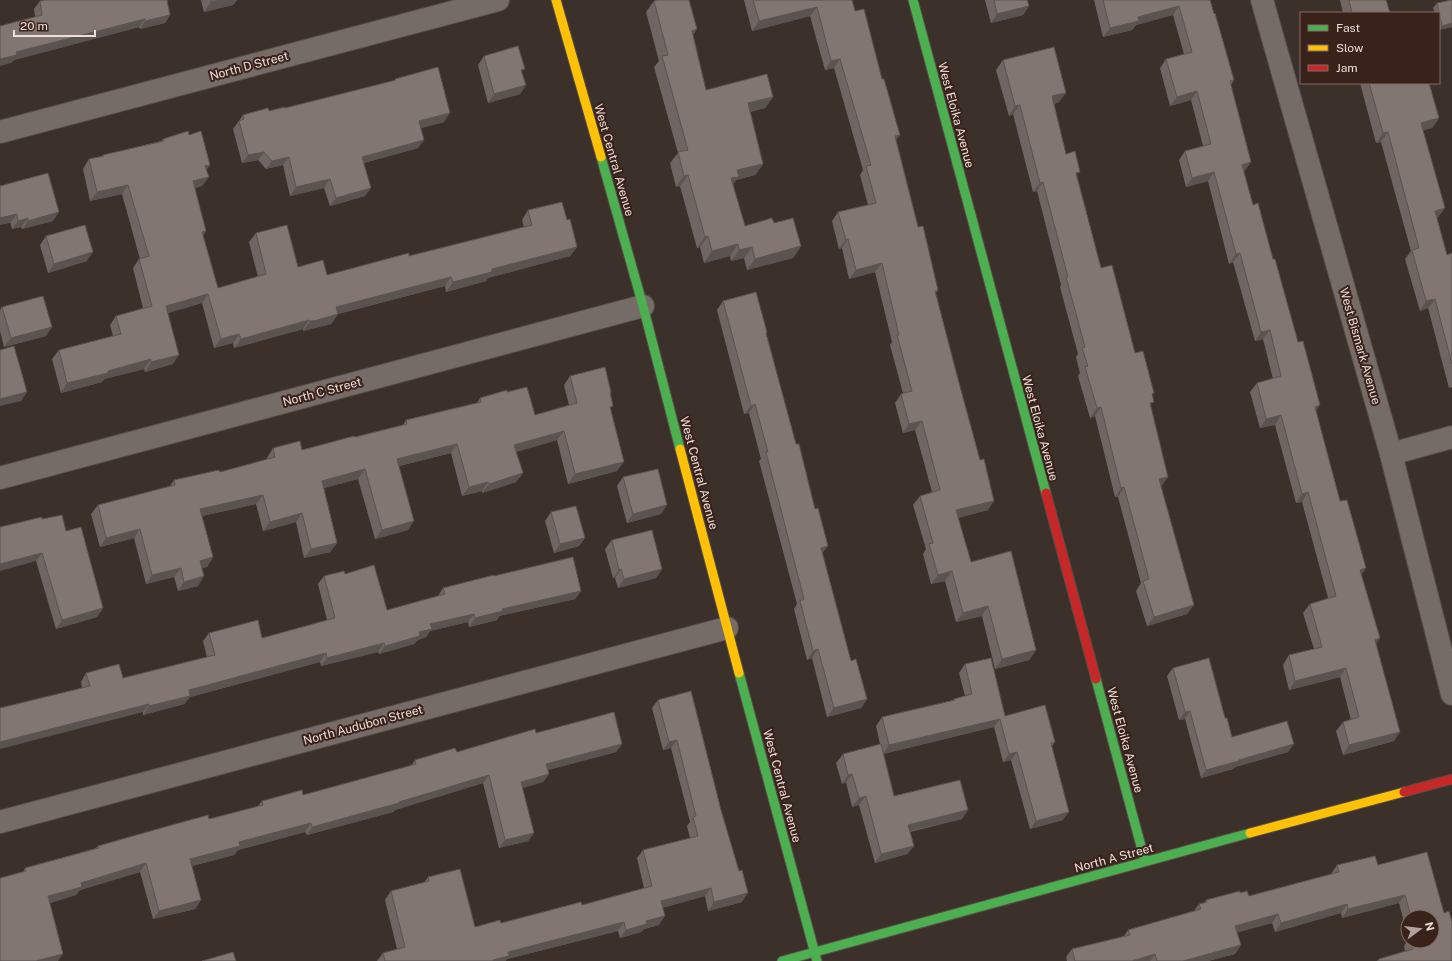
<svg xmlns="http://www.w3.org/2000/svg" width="1452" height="961" font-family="'Public Sans',sans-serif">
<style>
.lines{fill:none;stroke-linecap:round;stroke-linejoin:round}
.street-casing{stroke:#574c48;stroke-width:24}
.fast-casing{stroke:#574c48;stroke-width:11}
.slow-casing{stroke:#574c48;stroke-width:11}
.jam-casing{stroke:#574c48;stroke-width:11}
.street{stroke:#766c67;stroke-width:22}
.fast{stroke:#4caf50;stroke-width:9}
.slow{stroke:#ffc107;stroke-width:9}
.jam{stroke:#c62828;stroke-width:9}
.wall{fill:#6f6562}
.shaded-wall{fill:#5a5350}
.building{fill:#817672;stroke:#5a5350}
.labels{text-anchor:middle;stroke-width:4;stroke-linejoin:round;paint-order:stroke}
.street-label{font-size:12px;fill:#eeded9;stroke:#38221a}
</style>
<rect width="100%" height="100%" fill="#3c302b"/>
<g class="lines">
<defs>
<g id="street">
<polyline points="1262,0 1391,454 1452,694"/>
<polyline points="0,132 498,0"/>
<polyline points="1391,454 1452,437"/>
<polyline points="0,478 643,306"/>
<polyline points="0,822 727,628"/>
</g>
<g id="fast">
<polyline points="913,0 1046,493"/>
<polyline points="601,157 643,306 680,449"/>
<polyline points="739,673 817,961"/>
<polyline points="1096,679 1145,861"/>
<polyline points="782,961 1250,833"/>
</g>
<g id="slow">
<polyline points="556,0 601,157"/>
<polyline points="680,449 739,673"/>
<polyline points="1250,833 1404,792"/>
</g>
<g id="jam">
<polyline points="1046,493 1096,679"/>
<polyline points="1404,792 1452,779"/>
</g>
</defs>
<use href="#street" class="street-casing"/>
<use href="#fast" class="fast-casing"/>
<use href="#slow" class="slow-casing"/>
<use href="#jam" class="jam-casing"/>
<use href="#street" class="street"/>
<use href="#fast" class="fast"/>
<use href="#slow" class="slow"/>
<use href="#jam" class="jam"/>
</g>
<g class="wall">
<polygon points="201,0 237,0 233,5 204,12"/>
<polygon points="744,0 852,0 855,11 896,140 918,227 938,290 936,293 988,510 958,518 971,562 1036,650 1029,660 995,669 982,616 956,622 945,581 931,584 923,554 926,549 913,505 920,496 932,492 915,430 903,433 895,403 901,394 903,393 890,345 892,342 875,272 849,279 842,248 839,249 832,221 838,212 868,205 860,175 863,170 834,68 825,70 810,16 752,31"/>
<polygon points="985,0 1027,0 1029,6 1023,15 991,23"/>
<polygon points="1094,0 1210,0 1234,80 1231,85 1245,171 1244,172 1253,205 1273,259 1316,411 1340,501 1366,568 1361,575 1380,638 1376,643 1394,741 1343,755 1336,731 1343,722 1351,720 1340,677 1289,690 1283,665 1289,655 1314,649 1303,613 1310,604 1328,598 1302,502 1296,503 1275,425 1260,428 1250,392 1257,383 1273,379 1263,339 1255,341 1233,262 1229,264 1208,181 1186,187 1179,160 1185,151 1203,146 1191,100 1170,106 1160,68 1166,59 1184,54 1173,15 1136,25 1132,30 1103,37"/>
<polygon points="1340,0 1386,0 1390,13 1343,13"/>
<polygon points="40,1 170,15 165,23 140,29 139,27 14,60 11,63 35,16 34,9"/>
<polygon points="654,1 697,29 693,35 706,90 773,97 765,108 750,112 763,164 755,175 736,180 733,185 745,226 774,223 801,246 793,258 747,270 744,258 731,261 730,256 704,263 700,247 697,248 680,186 676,187 670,163 678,153 654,67 659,61 646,12"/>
<polygon points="1437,3 1452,27 1439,30 1439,13 1435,13 1433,8"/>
<polygon points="484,56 526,85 520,94 488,103 478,65"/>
<polygon points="1003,60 1059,102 1054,104 1066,154 1077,176 1101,268 1152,396 1151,406 1162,486 1161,486 1187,614 1147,626 1136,591 1141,583 1118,497 1115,497 1095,416 1090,418 1078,376 1080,373 1076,357 1078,354 1060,287 1061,285 1037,191 1033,192 1013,114 1009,116 996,70"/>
<polygon points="395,79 444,122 421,128 418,148 364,163 365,196 330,206 324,188 290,196 283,165 266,169 258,160 242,163 233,129 243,115 285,108 394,81"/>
<polygon points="1360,83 1429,83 1439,118 1432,128 1423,130 1445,208 1438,217 1437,218 1447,255 1452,253 1452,387 1449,388 1428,308 1420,311 1405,259 1411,251 1381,142 1376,143"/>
<polygon points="189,135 210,165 206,170 202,186 195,188 206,231 203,236 218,288 258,277 249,242 256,233 298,267 327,275 409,256 524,227 522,220 528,210 567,220 577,247 570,256 488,278 486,281 446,292 445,286 338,314 331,324 303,331 303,329 234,348 233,343 214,348 202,303 168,313 173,364 145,372 144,369 104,379 102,382 61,393 52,359 59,350 113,336 110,325 116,316 143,308 133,268 139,259 140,259 122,194 90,201 83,169 89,159 102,156 103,155 161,141 163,139"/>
<polygon points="0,186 53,221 22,229 21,227 12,229"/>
<polygon points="46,236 87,261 48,273 40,245"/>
<polygon points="723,301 766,334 822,554 851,661 867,699 861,708 827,717 812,658 807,660 794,609 797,604 759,461 761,459 749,413 744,414 717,310"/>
<polygon points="2,307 46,336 4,347 0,331 0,310"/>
<polygon points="570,376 611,392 610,394 611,410 617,471 568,484 557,440 516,452 523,473 516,482 482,493 482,491 462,496 451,453 399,466 408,530 375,539 358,479 324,488 337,543 330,552 304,558 296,522 263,531 256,504 202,516 213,557 207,567 202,568 198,586 178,591 174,577 146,584 134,538 100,547 91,514 98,505 170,486 174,480 220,472 267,460 267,458 273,448 302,450 355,437 403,425 406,420 477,403 480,398 507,392 535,415 569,405 564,385"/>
<polygon points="623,477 661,514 627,523 617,486"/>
<polygon points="551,512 585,538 579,546 554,553 545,521"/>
<polygon points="42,519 66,531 103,608 97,617 56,629 36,561"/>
<polygon points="612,540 662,569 656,578 618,588 615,578 613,578 605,549"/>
<polygon points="345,574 387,610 438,596 443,588 494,576 581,591 575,599 499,616 497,620 469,627 468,622 430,631 426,637 418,640 414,644 379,654 378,652 321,666 320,662 190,697 184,704 143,715 143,712 82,688 81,682 86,673 123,678 207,657 203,641 209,633 262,638 327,620 318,584 324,576"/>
<polygon points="965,664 1005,716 1055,742 1052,746 1063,820 1030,829 1011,760 1003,762 994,727 883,754 894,796 962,819 910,832 914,846 907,854 875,863 859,805 852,807 846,782 842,784 836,763 843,754 880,744 876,726 882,717 953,700 954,699 965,696 959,673"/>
<polygon points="1173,668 1225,718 1232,737 1288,752 1235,767 1233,769 1201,778 1185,719 1179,720 1167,676"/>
<polygon points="691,691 742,902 708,911 705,896 662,908 659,925 644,929 641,932 620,938 618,931 507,959 505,961 377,961 383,953 397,949 385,900 391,891 424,883 428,877 475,927 501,923 582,905 644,888 637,858 643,850 690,838 687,826 690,822 671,748 663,750 652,708 658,700"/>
<polygon points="536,733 622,744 616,752 548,770 549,774 543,782 522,788 534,833 528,841 499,848 483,783 395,810 393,812 307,835 305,832 238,850 234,855 192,866 201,900 195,909 153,919 140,872 80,890 76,895 50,903 23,872 25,868 96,848 98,846 257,807 262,801 303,795 411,766 415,760 457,752"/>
<polygon points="1427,852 1452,961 1377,961 1379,959 1405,951 1404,946 1408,939 1408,941 1432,941 1432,917 1408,917 1408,937 1399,903 1342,918 1341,913 1275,932 1272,923 1237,932 1241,945 1235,954 1208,961 1067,961 1066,957 1072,949 1124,936 1128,930 1194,911 1199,904 1204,903 1206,900 1240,893 1249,896 1331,874 1337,865 1378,865"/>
</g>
<g class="shaded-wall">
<polygon points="219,0 237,0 233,5 204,12 211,2"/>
<polygon points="1029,6 1023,15 991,23 997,14"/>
<polygon points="1179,6 1173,15 1136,25 1132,30 1103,37 1110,28 1138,17"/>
<polygon points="817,7 810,16 752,31 759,21"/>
<polygon points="170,15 165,23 140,29 145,21"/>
<polygon points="145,19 139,27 14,60 11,63 0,66 0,59 16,52"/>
<polygon points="1452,23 1452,27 1439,30 1442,26"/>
<polygon points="697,29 689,41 692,31"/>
<polygon points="840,59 834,68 825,70 831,61"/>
<polygon points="526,85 520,94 488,103 494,94"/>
<polygon points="1197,91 1191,100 1170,106 1177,97"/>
<polygon points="1066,93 1059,102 1045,106 1052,96"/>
<polygon points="773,97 765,108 740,114 748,103"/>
<polygon points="1020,105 1013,114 1009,116 1015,106"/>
<polygon points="450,113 444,122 413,130 419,121"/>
<polygon points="1439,118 1432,128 1415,132 1421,123"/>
<polygon points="1388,132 1381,142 1376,143 1383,133"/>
<polygon points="900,135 893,144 895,136"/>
<polygon points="424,140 418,148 356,165 362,157"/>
<polygon points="264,152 258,160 242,163 248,155"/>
<polygon points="289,157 283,165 266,169 272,161"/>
<polygon points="1251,162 1245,171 1235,174 1242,165"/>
<polygon points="763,164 755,175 736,180 731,188 723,190 737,170"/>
<polygon points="210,165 203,174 205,166"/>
<polygon points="1214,172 1208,181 1186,187 1192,178"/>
<polygon points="688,175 680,186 676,187 684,176"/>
<polygon points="209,177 202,186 187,191 193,181"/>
<polygon points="330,179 324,188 290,196 296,187"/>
<polygon points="1043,182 1037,191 1033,192 1040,183"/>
<polygon points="128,185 122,194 90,201 97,192"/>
<polygon points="371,188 365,196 330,206 336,198"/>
<polygon points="1445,208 1438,217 1428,220 1435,211"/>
<polygon points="59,212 53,221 22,229 28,221"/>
<polygon points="17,214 10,223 0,225 0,218"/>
<polygon points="28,218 21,227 12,229 18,221"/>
<polygon points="206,231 200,240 202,232"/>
<polygon points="708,236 700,247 697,248 705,237"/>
<polygon points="848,239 842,248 839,249 846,240"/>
<polygon points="738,244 730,256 704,263 712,251"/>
<polygon points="801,246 793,258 747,270 755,259"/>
<polygon points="577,247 570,256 488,278 486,281 446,292 453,282 492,269"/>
<polygon points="752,247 744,258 731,261 739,250"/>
<polygon points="93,252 87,261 48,273 54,264"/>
<polygon points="1240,253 1233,262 1229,264 1236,254"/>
<polygon points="882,263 875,272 849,279 856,270"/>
<polygon points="451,277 445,286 329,316 336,307"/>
<polygon points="208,294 202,303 160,315 166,306"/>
<polygon points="1435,299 1428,308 1420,311 1426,301"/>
<polygon points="338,314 331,324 303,331 310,321"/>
<polygon points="309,320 303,329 234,348 241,339"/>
<polygon points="52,327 46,336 4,347 11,338"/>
<polygon points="1270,330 1263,339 1255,341 1261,332"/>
<polygon points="239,334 233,343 214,348 221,339"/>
<polygon points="179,355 173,364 145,372 151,362"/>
<polygon points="151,359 144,369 104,379 102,382 61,393 67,383 108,371"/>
<polygon points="27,392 21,401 0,406 0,399"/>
<polygon points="755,404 749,413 744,414 751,406"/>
<polygon points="1320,405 1314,414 1315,407"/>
<polygon points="1101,407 1095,416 1090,418 1097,408"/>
<polygon points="1281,415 1275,425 1260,428 1266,419"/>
<polygon points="922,421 915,430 903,433 909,424"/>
<polygon points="564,431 557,440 508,454 514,445"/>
<polygon points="457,444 451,453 391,468 397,459"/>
<polygon points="624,462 617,471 568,484 575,474"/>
<polygon points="365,469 358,479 316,490 322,481"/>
<polygon points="523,473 516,482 482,493 489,484"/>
<polygon points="1168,477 1162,486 1152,488 1159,479"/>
<polygon points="488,482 482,491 462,496 469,487"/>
<polygon points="1124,487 1118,497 1115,497 1121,488"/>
<polygon points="1308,492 1302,502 1296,503 1302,494"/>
<polygon points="263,495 256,504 193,518 200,509"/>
<polygon points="994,501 988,510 950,520 956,510"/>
<polygon points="667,505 661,514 627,523 633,514"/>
<polygon points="302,513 296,522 263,531 270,522"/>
<polygon points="414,521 408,530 375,539 382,530"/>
<polygon points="140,529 134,538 100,547 106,538"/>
<polygon points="585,538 579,546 554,553 560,544"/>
<polygon points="337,543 330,552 304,558 311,549"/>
<polygon points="828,546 821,555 821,548"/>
<polygon points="42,553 36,561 0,571 0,564"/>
<polygon points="213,557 207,567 194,570 200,561"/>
<polygon points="181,568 174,577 146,584 152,575"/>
<polygon points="1366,568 1359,578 1360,570"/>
<polygon points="621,569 615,578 613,578 619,570"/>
<polygon points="662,569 656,578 618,588 624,579"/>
<polygon points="952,571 945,581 931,584 938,575"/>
<polygon points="204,576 198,586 178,591 184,582"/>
<polygon points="581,591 575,599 499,616 497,620 469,627 475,618 502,609"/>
<polygon points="1194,605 1187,614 1147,626 1154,617"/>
<polygon points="988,606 982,616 956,622 963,613"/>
<polygon points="103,608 97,617 56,629 62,620"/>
<polygon points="474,614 468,622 430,631 426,637 418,640 414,644 379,654 385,646 419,632 430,624"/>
<polygon points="1380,638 1373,648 1375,640"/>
<polygon points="384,643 378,652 321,666 327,658"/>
<polygon points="818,649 812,658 807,660 813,651"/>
<polygon points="1036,650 1029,660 995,669 1002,659"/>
<polygon points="326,653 320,662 190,697 184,704 143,715 149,706 189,690"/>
<polygon points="1346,668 1340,677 1289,690 1295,681"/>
<polygon points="867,699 861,708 827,717 834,708"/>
<polygon points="149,704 143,712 0,749 0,742"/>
<polygon points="1190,711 1185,719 1179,720 1185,712"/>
<polygon points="1000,719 994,727 883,754 889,745"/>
<polygon points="1400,732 1394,741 1343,755 1349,745"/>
<polygon points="677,740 671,748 663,750 669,742"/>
<polygon points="622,744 616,752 540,772 546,764"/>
<polygon points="1294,744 1288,752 1235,767 1233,769 1201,778 1206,770 1239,760"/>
<polygon points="1017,752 1011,760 1003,762 1009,754"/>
<polygon points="549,774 543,782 515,790 521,782"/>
<polygon points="852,774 846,782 842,784 848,775"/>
<polygon points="489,775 483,783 395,810 393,812 307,835 312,827"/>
<polygon points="866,796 859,805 852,807 859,798"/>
<polygon points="968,810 962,819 902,833 908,825"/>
<polygon points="1069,812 1063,820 1030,829 1036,821"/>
<polygon points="311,823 305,832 238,850 234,855 184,868 190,859 239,842"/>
<polygon points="534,833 528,841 499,848 505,840"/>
<polygon points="914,846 907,854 875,863 881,854"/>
<polygon points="146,863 140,872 80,890 76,895 42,905 48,896 81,883"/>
<polygon points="711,888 705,896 655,910 661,901"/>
<polygon points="748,893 742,902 708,911 714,902"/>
<polygon points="1405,895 1399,903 1342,918 1348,909"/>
<polygon points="201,900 195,909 153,919 159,911"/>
<polygon points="1347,904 1341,913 1275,932 1281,923"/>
<polygon points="1278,914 1272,923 1229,935 1235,926"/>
<polygon points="665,916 659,925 644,929 641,932 620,938 626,930 646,921"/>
<polygon points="624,922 618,931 507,959 505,961 492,961 508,952"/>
<polygon points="1241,945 1235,954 1208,961 1183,961"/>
<polygon points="63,954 58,961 36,961"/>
<polygon points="1155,954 1150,961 1132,961"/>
</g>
<g class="building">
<polygon points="44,0 167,0 170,15 145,21 145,19 16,52 17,55 0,59 0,26 42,15 40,1"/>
<polygon points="211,0 219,0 211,2"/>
<polygon points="657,0 689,0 697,29 692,31 706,90 767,74 773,97 748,103 763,164 737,170 739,177 731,178 745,226 772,218 774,223 793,218 801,246 755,259 752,247 739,250 738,244 712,251 708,236 705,237 688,175 684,176 678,152 688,150 662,56 668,55 654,1"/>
<polygon points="753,0 852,0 855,11 864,9 882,79 884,79 900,135 895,136 918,227 923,226 938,290 935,291 958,379 980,460 984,459 994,501 956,510 971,562 1011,551 1036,650 1002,659 988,606 963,613 952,571 938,575 929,544 933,543 920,496 940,490 922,421 909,424 901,394 912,391 897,335 899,335 882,263 856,270 848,239 846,240 838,212 876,203 866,166 871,165 840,59 831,61 817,7 759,21"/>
<polygon points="994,0 1027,0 1029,6 997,14"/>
<polygon points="1103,0 1210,0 1214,14 1215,13 1234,80 1230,81 1251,162 1242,165 1253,205 1258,203 1273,259 1275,259 1298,342 1303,341 1320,405 1315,407 1340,501 1347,500 1366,568 1360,570 1380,638 1375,640 1400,732 1349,745 1343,722 1359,717 1346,668 1295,681 1289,655 1322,647 1310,604 1336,596 1308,492 1302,494 1281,415 1266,419 1257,383 1281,376 1270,330 1261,332 1240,253 1236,254 1214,172 1192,178 1185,151 1211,144 1197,91 1177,97 1166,59 1192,52 1179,6 1138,17 1139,21 1110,28"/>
<polygon points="1349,0 1386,0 1390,13 1352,13"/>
<polygon points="1451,0 1452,0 1452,23 1442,26 1437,3"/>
<polygon points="518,46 525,69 521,70 526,85 494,94 484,56"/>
<polygon points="1054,47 1066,93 1052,96 1066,154 1075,151 1080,172 1076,173 1101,268 1112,265 1135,353 1143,351 1154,393 1152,394 1154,402 1150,403 1168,477 1159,479 1194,605 1154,617 1143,581 1149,579 1124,487 1121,488 1101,407 1097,408 1085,367 1088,366 1082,348 1085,347 1066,277 1068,277 1043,182 1040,183 1020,105 1015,106 1003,60"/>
<polygon points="438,67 450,113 419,121 424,140 362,157 371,188 336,198 330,179 296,187 289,157 272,161 264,152 248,155 239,121 244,119 243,115 268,108 269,111 285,107 285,108 396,80 395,79"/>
<polygon points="1369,83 1429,83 1439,118 1421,123 1445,208 1435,211 1447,255 1452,253 1452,364 1435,299 1426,301 1412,250 1419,248 1388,132 1383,133"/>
<polygon points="188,131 189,135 201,131 210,165 205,166 209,177 193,181 206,231 202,232 218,288 266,274 256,233 287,225 298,267 323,260 327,275 409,253 409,256 532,225 528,210 562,202 567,220 570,219 577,247 492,269 492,272 453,282 451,277 336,307 338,314 314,321 310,321 309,320 241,339 239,334 221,339 208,294 166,306 179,355 151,362 151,359 108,371 108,373 67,383 59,350 121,334 116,316 152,306 139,259 149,256 128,185 97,192 89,159 104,156 103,155 164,141 163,139"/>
<polygon points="48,173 59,212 28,221 28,218 18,221 17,214 0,218 0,186"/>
<polygon points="85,225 93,252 54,264 46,236"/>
<polygon points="756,292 767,332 766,333 796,444 799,444 815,509 818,508 828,546 821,548 851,661 856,659 867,699 834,708 818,649 813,651 800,601 804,599 766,452 768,452 755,404 751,406 723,301"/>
<polygon points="43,296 52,327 11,338 2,307"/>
<polygon points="14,346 27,392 0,399 0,350"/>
<polygon points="605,367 611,392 610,392 613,406 610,407 624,462 575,474 564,431 514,445 523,473 489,484 488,482 469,487 457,444 397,459 414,521 382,530 365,469 322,481 337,543 311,549 302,513 270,522 263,495 200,509 213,557 200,561 204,576 184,582 181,568 152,575 140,529 106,538 98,505 175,485 174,480 219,470 220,472 275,457 273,448 300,441 302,450 354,436 355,437 407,424 406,420 481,402 480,398 507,390 507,392 527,387 535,415 577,403 570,376"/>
<polygon points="658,469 667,505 633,514 623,477"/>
<polygon points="576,506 585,538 560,544 551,512"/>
<polygon points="62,515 66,531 81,527 103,608 62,620 42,553 0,564 0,527 42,517 42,519"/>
<polygon points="652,530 662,569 624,579 621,569 619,570 612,540"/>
<polygon points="573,557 581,591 502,609 503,611 475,618 474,614 430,624 432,629 419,632 420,636 385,646 384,643 327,658 326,653 189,690 190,696 149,706 149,704 0,742 0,708 90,686 86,673 119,664 123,678 215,655 209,633 258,620 262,638 335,618 324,576 344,571 345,574 374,565 387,610 445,594 443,588 494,575 494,576"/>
<polygon points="991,658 1005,716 1045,705 1055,742 1051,743 1069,812 1036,821 1017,752 1009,754 1000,719 889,745 882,717 955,700 954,699 972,694 965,664"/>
<polygon points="1209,658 1225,718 1227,718 1232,737 1287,721 1294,744 1239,760 1239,761 1206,770 1190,711 1185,712 1173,668"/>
<polygon points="691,691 721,810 739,871 742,870 748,893 714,902 711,888 661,901 665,916 646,921 647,924 626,930 624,922 508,952 509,956 493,960 493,961 385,961 383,953 405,947 391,891 429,881 428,877 460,869 475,927 500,920 501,923 581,902 582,905 652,886 643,850 698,836 693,817 696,816 677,740 669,742 658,700"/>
<polygon points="614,712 622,744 546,764 549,774 521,782 534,833 505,840 489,775 399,802 399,803 312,827 311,823 239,842 240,846 190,859 201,900 159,911 146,863 81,883 82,887 48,896 63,954 36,961 0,961 0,878 26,871 25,868 99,848 98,846 161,828 208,815 209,819 263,805 262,801 302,790 303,795 416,764 415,760 455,748 457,752 535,729 536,733"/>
<polygon points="881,744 894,796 960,780 968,810 908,825 914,846 881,854 866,796 859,798 852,774 848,775 843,754"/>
<polygon points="1427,852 1444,913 1449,911 1452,922 1452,961 1379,961 1379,959 1413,949 1411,941 1432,941 1432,917 1411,917 1405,895 1348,909 1347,904 1281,923 1278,914 1235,926 1241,945 1183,961 1157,961 1155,954 1132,961 1075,961 1072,949 1130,935 1128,930 1201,909 1199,904 1207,902 1206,900 1240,891 1240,893 1247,891 1249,896 1339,872 1337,865 1375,856 1378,865"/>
<polygon points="233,952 236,961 202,961"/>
</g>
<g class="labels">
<g class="street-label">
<text transform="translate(249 66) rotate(-15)" y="4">North D Street</text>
<text transform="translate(956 115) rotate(75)" y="4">West Eloika Avenue</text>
<text transform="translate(614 160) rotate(74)" y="4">West Central Avenue</text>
<text transform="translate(1360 346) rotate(74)" y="4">West Bismark Avenue</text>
<text transform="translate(322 392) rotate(-15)" y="4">North C Street</text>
<text transform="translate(1040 428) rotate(75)" y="4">West Eloika Avenue</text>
<text transform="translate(699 473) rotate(75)" y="4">West Central Avenue</text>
<text transform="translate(363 725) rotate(-15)" y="4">North Audubon Street</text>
<text transform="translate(1125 740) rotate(75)" y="4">West Eloika Avenue</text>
<text transform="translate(782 786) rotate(75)" y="4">West Central Avenue</text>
<text transform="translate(1114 858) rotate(-15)" y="4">North A Street</text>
</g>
</g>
<rect x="1300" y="12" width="140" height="72" fill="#38221a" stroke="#816d66"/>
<rect x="1308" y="25" width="20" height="6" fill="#4caf50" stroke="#816d66"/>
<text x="1336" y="32" font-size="12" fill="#eeded9">Fast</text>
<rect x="1308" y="45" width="20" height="6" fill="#ffc107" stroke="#816d66"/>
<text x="1336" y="52" font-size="12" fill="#eeded9">Slow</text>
<rect x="1308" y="65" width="20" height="6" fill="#c62828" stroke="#816d66"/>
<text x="1336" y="72" font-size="12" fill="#eeded9">Jam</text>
<g transform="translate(1420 929) rotate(75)"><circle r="19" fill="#38221a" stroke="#816d66"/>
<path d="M0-3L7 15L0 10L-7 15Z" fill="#b0a19c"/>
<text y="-6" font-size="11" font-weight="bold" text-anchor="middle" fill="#eeded9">N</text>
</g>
<path d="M14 30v6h81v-6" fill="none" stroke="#eeded9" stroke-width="2"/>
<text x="20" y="30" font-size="12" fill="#eeded9" stroke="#38221a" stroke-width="3" paint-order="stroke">20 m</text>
</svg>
